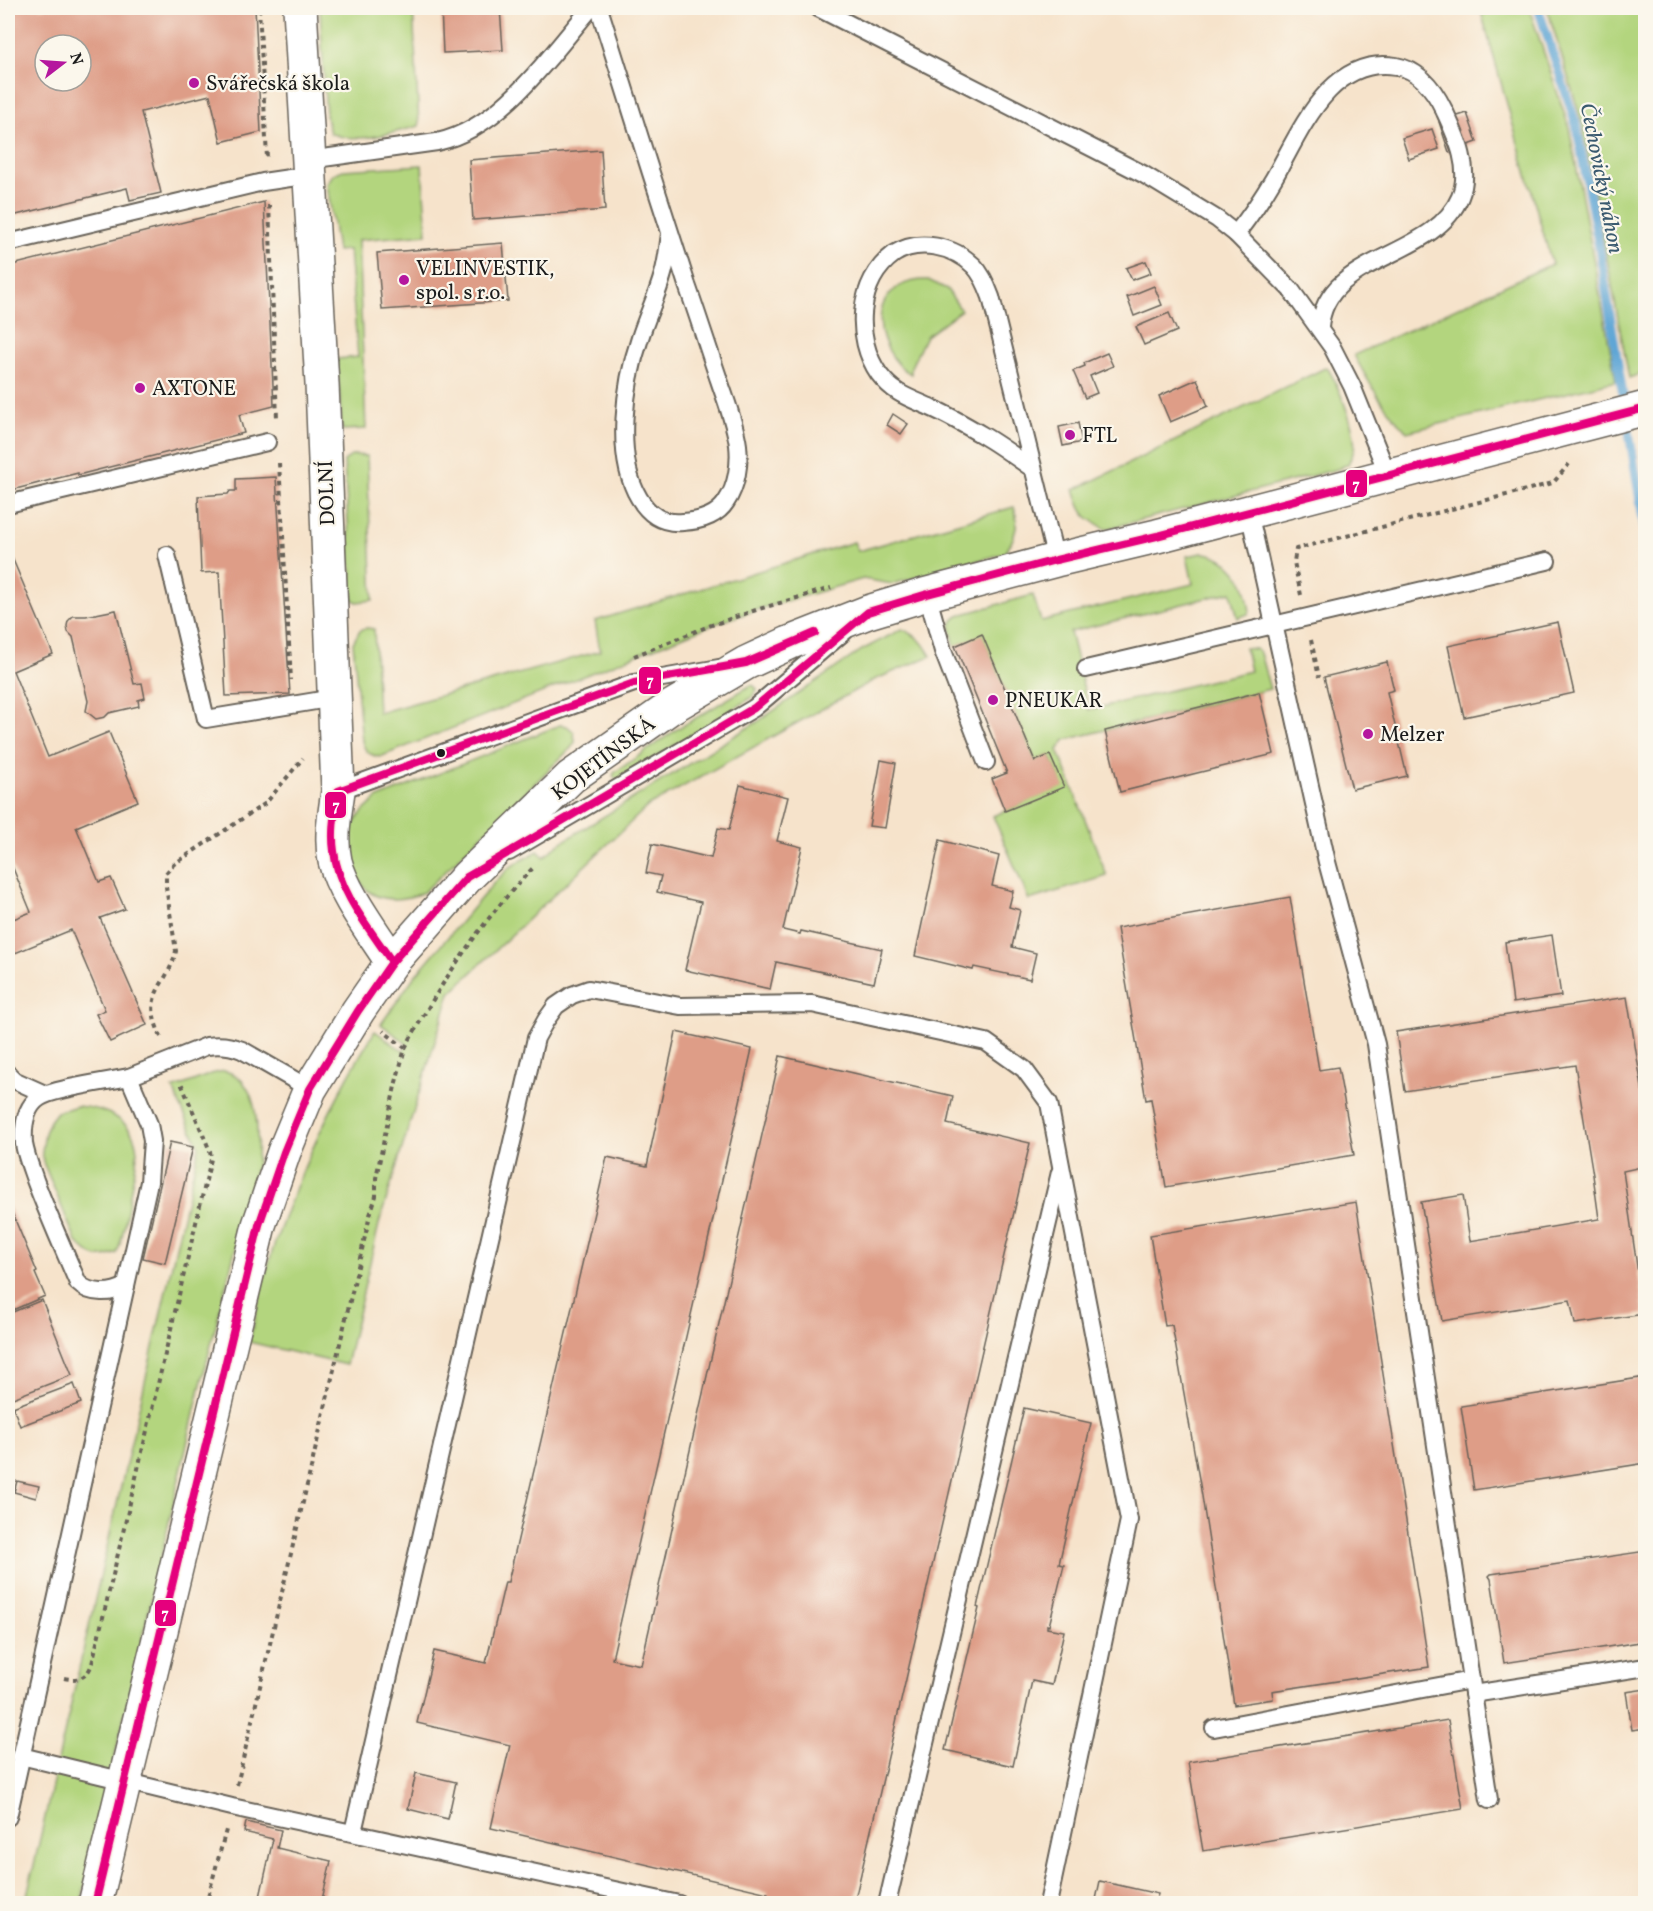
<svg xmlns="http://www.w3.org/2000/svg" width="1653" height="1911" font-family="Vollkorn,serif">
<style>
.green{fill:#b3d57e;stroke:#68784d;stroke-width:1.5}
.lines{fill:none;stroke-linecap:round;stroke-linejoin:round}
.stream{stroke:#5fa6d5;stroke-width:9}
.building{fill:#de9d87;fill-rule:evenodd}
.service-casing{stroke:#686259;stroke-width:20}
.minor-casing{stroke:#686259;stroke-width:36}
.secondary-casing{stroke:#686259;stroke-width:36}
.path{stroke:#686259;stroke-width:4;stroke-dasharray:4.5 4.5;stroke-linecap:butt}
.service{stroke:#fff;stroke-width:16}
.minor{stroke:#fff;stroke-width:33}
.secondary{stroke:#fff;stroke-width:33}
.bus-1-casing{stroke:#fbf7ec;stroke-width:12}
.bus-1{stroke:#e5007d;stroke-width:8}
.poi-dot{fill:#b5179e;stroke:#fbf7ec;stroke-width:2}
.bus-dot{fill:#1c1c1c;stroke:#fbf7ec;stroke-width:2}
.labels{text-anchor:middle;stroke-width:4.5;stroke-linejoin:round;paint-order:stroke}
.poi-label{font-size:21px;fill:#1c1c1c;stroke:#fbf7ec;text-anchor:start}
.street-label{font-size:21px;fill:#1c1c1c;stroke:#fbf7ec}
.water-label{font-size:22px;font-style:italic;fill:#3a5a6f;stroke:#fbf7ec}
.line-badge{stroke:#fbf7ec;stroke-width:2}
.badge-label{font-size:16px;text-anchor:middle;font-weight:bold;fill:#fff}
</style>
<rect width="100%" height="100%" fill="#fbf7ec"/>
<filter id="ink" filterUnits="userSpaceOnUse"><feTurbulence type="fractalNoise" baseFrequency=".0167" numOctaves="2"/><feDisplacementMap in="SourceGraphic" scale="12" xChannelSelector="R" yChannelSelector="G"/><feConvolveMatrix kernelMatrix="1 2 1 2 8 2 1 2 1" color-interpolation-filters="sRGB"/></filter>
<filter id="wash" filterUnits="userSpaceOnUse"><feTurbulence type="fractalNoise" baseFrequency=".008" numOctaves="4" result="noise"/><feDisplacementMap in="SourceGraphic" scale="24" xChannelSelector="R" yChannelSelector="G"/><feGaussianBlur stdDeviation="1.35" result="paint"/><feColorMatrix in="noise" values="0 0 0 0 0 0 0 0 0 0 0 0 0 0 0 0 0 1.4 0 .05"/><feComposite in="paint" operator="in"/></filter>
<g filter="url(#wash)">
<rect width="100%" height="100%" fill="#f6e3cb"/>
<g class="green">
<path d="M 320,8 L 413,8 L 419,126 C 392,133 357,145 330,133 L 326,117 Z"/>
<path d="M 1480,8 L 1529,8 L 1569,127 L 1616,381 L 1407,432 C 1383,407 1370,385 1354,355 L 1552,264 Z"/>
<polygon points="1547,8 1645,8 1646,372 1629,378 1582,123"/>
<polygon points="422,165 427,234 358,240 366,429 342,430 337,359 358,357 349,250 337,251 327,184 333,174 343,170"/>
<path d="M 928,280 L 947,289 L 961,310 L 926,336 L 911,367 L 911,374 C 901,369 894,360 889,351 C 869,315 884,279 928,280 Z"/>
<path d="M 1327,367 C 1337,383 1358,431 1354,450 C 1353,454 1350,460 1348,464 L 1338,469 L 1106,529 C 1084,517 1082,515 1074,490 Z"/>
<polygon points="353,455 367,456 373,600 357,602 353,600 344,461"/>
<path d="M 1014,507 C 1020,524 1015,539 1005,553 L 892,584 L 863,579 L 759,609 L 709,626 L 380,757 C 369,755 365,752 362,741 L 353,643 L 360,630 L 367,628 L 374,629 L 378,713 L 600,651 L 595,621 L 854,542 L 858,551 Z"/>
<path d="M 1202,553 C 1219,553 1236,568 1243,583 C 1247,591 1248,602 1250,611 L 1248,614 L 1238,618 L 1231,592 L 1070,632 L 1089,710 L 1250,671 L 1245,648 L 1255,649 L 1260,653 L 1270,689 L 1065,740 L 1058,750 L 1107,876 L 1029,900 L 993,816 L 1063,786 L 1050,755 L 1035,761 L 982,635 L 955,646 C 951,631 945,621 963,614 L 1033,595 L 1041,621 L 1193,584 L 1187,556 Z"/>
<path d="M 902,629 C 918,636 922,641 931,656 L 874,680 L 648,806 L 450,993 L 380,1220 L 346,1365 L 249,1342 C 258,1309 264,1275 275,1243 C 300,1172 335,1094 375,1031 L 403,1051 L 407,1044 L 381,1024 L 414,977 L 493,884 L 510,867 L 538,851 L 544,857 L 557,845 L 757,722 L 862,650 Z"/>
<polygon points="751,685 754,686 757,689 753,697 618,780 613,777 614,773 679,728"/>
<path d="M 560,725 L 567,726 L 574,732 L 575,742 L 571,748 L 424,892 C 404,901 375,904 361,883 C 357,879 355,872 353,866 C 348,854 348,839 353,826 C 358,814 369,806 378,798 Z"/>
<path d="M 224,1071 C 261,1078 258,1135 257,1163 L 199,1392 L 81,1903 L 25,1904 L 199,1147 L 173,1089 L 211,1074 Z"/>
<path d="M 77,1106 C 105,1108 135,1120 137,1152 C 137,1164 133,1178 131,1189 C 127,1211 125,1232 117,1253 C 97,1262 90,1256 76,1241 L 43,1162 L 42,1151 L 45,1133 L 50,1121 L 57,1112 Z"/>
</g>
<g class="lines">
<polyline class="stream" points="1538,8 1576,124 1599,247 1646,537"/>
</g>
<g id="blocks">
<g class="building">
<path d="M 8,8 L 255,8 L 261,132 L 221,142 L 210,95 L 141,112 L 161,193 L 130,200 L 127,188 L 8,217 ZM 45,45 L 81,45 L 81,81 L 45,81 Z"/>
<polygon points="441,8 500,8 503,50 443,53"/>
<polygon points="1467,113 1477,142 1449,152 1439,122"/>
<polygon points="1432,129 1439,149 1409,159 1402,138"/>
<polygon points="601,150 605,210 473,220 469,160"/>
<polygon points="264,202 274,406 239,415 244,433 78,475 78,473 8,491 8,266"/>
<polygon points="503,243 508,301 382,310 377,253"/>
<polygon points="1146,261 1151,273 1132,280 1126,268"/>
<polygon points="1154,286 1162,305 1134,316 1127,297"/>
<polygon points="1169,313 1177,331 1144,345 1136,327"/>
<polygon points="1107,353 1113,366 1090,376 1097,393 1085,398 1073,371 1085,366 1084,363"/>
<polygon points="1197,379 1208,406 1170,422 1159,396"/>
<polygon points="893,414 908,424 901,434 887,425"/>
<polygon points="1078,423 1082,442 1063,446 1059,427"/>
<polygon points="276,477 290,694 226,696 219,572 201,573 198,496 228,494 230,491 236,491 236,479"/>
<polygon points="8,548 53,654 13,671 48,757 109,732 138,801 76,827 99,882 111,878 125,909 100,918 147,1025 110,1042 96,1014 105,1010 71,930 8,956 8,921 31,912 10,861 8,862"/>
<polygon points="116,610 134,684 142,683 145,698 138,700 139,706 109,713 105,717 96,719 86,711 88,701 73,637 68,632 67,626 68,621 73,616 86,616"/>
<polygon points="1558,622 1574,693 1464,717 1448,646"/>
<polygon points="982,634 1035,761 1050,755 1064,787 1005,811 992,779 1007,773 955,646"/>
<polygon points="1387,662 1394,690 1387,692 1407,776 1352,789 1324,677"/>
<polygon points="1259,692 1274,754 1120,792 1105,731"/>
<polygon points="881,760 896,763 885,828 869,826"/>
<polygon points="740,785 788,797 777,841 802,847 783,930 800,934 801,931 882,949 874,983 776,962 770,989 685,970 701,902 657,892 661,876 646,873 652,844 711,858 718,828 729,830"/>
<polygon points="940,840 999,856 992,886 1013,891 1009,907 1020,910 1012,947 1036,953 1030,979 974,967 973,970 915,956"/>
<polygon points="1290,897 1319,1070 1338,1067 1354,1155 1166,1187 1151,1099 1146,1100 1117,928"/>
<polygon points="1552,935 1561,996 1513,1003 1505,942"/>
<polygon points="1627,997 1646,1112 1646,1166 1623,1171 1644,1314 1575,1324 1570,1300 1442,1321 1421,1202 1463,1195 1470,1241 1599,1219 1593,1175 1575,1065 1405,1091 1396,1032"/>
<polygon points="676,1032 752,1049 612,1659 641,1665 780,1056 953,1096 947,1124 1030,1143 854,1904 765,1904 768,1893 491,1828 510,1745 417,1723 434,1651 486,1663 505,1582 508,1582 607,1157 647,1166"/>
<polygon points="170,1142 193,1147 165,1263 143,1258"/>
<polygon points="1356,1202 1429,1667 1272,1691 1273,1699 1234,1705 1202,1496 1172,1325 1165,1326 1150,1235"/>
<polygon points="8,1203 37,1272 35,1273 45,1296 8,1312"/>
<polygon points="42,1300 72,1375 8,1400 8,1314"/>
<polygon points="1646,1377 1646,1463 1474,1490 1461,1406"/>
<polygon points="74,1384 81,1403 20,1426 13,1407"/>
<polygon points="1024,1408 1091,1423 1059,1564 1064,1565 1049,1626 1047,1625 1047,1628 1064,1631 1052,1685 1032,1681 1013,1766 945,1750 979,1608 977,1607"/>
<polygon points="17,1481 39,1486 36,1498 14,1492"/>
<polygon points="1646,1551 1646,1641 1504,1663 1491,1579 1489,1576 1491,1574"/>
<polygon points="1646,1689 1646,1728 1632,1730 1626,1692"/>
<polygon points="1448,1720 1463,1809 1203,1851 1188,1762"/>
<polygon points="416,1773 456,1782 448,1819 408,1809"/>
<polygon points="246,1822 281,1830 277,1848 331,1861 321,1904 287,1904 260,1897 273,1839 244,1832"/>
<polygon points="1100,1881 1158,1894 1155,1904 1095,1904"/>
</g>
</g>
</g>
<g filter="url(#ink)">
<use href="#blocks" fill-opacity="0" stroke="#686259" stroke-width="1.5"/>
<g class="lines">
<defs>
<g id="service">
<path d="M 599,8 C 628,100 657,193 687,285 C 698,316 708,348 719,380 C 726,401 735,423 738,445 C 740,463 737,486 726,502 C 717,516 700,521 683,522 C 662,524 649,515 639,498 C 614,456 625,382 640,338 C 647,316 657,296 663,274 C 667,261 668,247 670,234"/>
<polyline points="818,8 1143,174 1217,219 1236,234 1291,290 1332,347 1352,386 1388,475"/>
<path d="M 309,160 L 437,142 C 502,128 550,55 591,8"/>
<path d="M 1236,234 C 1250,216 1263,197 1274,178 C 1301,131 1330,55 1396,66 C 1420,70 1434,89 1444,110 C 1456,136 1472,168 1460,197 C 1434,260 1324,254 1320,328"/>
<polyline points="8,243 263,182 310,175"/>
<path d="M 1033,469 C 1017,458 1001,446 984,436 C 967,426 950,416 932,408 C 910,398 895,395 879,374 C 854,338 857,281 894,254 C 918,238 954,246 974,266 C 982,274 987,286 991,297 L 1056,560"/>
<polyline points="8,504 267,442"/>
<polyline points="1249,512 1327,862 1376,1044 1489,1800"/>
<polyline points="167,555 206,719 334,698"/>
<polyline points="927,594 943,651 986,762"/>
<polyline points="1086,669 1547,561"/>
<polyline points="338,791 634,683 719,668"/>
<polyline points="509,852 754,708 845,631"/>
<polyline points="8,1074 14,1080 45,1094"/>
<path d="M 126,1286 C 112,1294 90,1295 78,1283 C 63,1248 48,1215 35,1180 C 31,1168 26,1156 24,1144 C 23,1128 24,1108 39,1098 C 51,1089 110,1081 129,1077"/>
<polyline points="1473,1694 1646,1667"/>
<polyline points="1214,1728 1471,1680"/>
<polyline points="21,1756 232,1807 679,1904"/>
<path d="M 8,1817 L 149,1182 L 152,1141 L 149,1124 L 129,1077 L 207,1046 C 220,1044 230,1045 242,1050 L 310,1089"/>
<polyline points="353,1832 536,1038 546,1020 556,1006 572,995 589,989 680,1006 812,1004 986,1042 1024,1069 1049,1103 1129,1520 1048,1904"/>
<polyline points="887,1904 1060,1172"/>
</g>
<path id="minor" d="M 300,8 L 322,384 L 338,791 C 335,813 330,838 335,861 C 342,892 375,935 392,962"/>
<polyline id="secondary" points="95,1904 259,1225 284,1152 310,1089 358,1011 392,962 467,877 571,777 671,707 746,663 789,643 868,612 924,595 1056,560 1157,536 1646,408"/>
</defs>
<use href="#service" class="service-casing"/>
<use href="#minor" class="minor-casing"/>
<use href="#secondary" class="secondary-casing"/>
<g class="path">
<polyline points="259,8 267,158"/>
<polyline points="269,205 277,419"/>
<polyline points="279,463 291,680"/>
<polyline points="1301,595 1294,562 1296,549 1553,483 1569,464"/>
<polyline points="1311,640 1319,677"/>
<polyline points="634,656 709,626 759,609 831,588"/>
<path d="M 161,1037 C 140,991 167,989 176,951 L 166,887 L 166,873 L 174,864 L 266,803 L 303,758"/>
<path d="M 405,1048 C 441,983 481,921 533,868"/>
<path d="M 64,1678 C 78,1681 87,1678 92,1664 L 211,1159 L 210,1151 L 181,1083"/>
<polyline points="237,1785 370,1215 376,1196 376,1178 395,1086 405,1048 383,1031"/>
<polyline points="206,1904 226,1830"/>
</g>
<use href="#service" class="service"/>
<use href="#minor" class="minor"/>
<use href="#secondary" class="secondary"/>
<defs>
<g id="bus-1">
<path d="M 392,962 C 370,929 338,892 334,851 C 331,831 335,811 338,791 L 634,683 L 746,663 L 815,633"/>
<polyline points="95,1904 259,1225 284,1152 310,1089 358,1011 392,962 467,877 754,708 868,612 924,595 1056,560 1157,536 1646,408"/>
</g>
</defs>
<use href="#bus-1" class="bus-1-casing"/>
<use href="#bus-1" class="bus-1"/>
</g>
</g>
<g class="poi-dot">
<circle cx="194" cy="83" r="6"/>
<circle cx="404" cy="280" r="6"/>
<circle cx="140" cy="388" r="6"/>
<circle cx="1070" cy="435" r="6"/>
<circle cx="993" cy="700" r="6"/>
<circle cx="1368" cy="734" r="6"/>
</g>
<circle class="bus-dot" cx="441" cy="753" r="5"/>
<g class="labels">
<g class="poi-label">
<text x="206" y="90">Svářečská škola</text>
<text x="416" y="275">VELINVESTIK,<tspan x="416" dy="24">spol. s r.o.</tspan></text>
<text x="152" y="395">AXTONE</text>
<text x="1082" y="442">FTL</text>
<text x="1005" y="707">PNEUKAR</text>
<text x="1380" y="741">Melzer</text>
</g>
<g class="street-label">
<text transform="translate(326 493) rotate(-92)" y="7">DOLNÍ</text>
<text transform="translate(603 758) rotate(-37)" y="7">KOJETÍNSKÁ</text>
</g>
<g class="water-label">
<text transform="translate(1603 178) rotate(79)" y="8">Čechovický náhon</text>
</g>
</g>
<g class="line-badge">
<rect x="1345" y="469" width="23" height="29" rx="6" fill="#e5007d"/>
<rect x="638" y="666" width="24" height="29" rx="6" fill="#e5007d"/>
<rect x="324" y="791" width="23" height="28" rx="6" fill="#e5007d"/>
<rect x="154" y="1599" width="23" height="28" rx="6" fill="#e5007d"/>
</g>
<g class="badge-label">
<text x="1356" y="490">7</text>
<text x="650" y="686">7</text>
<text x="336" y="811">7</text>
<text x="165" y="1619">7</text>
</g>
<rect width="1653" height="1911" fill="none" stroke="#fbf7ec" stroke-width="30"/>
<g transform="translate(63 63) rotate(73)"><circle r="28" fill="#fbf7ec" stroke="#a29f99" stroke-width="1.5"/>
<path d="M0-4.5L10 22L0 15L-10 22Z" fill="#b5179e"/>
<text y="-9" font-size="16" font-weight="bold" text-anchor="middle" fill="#1c1c1c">N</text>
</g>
</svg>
